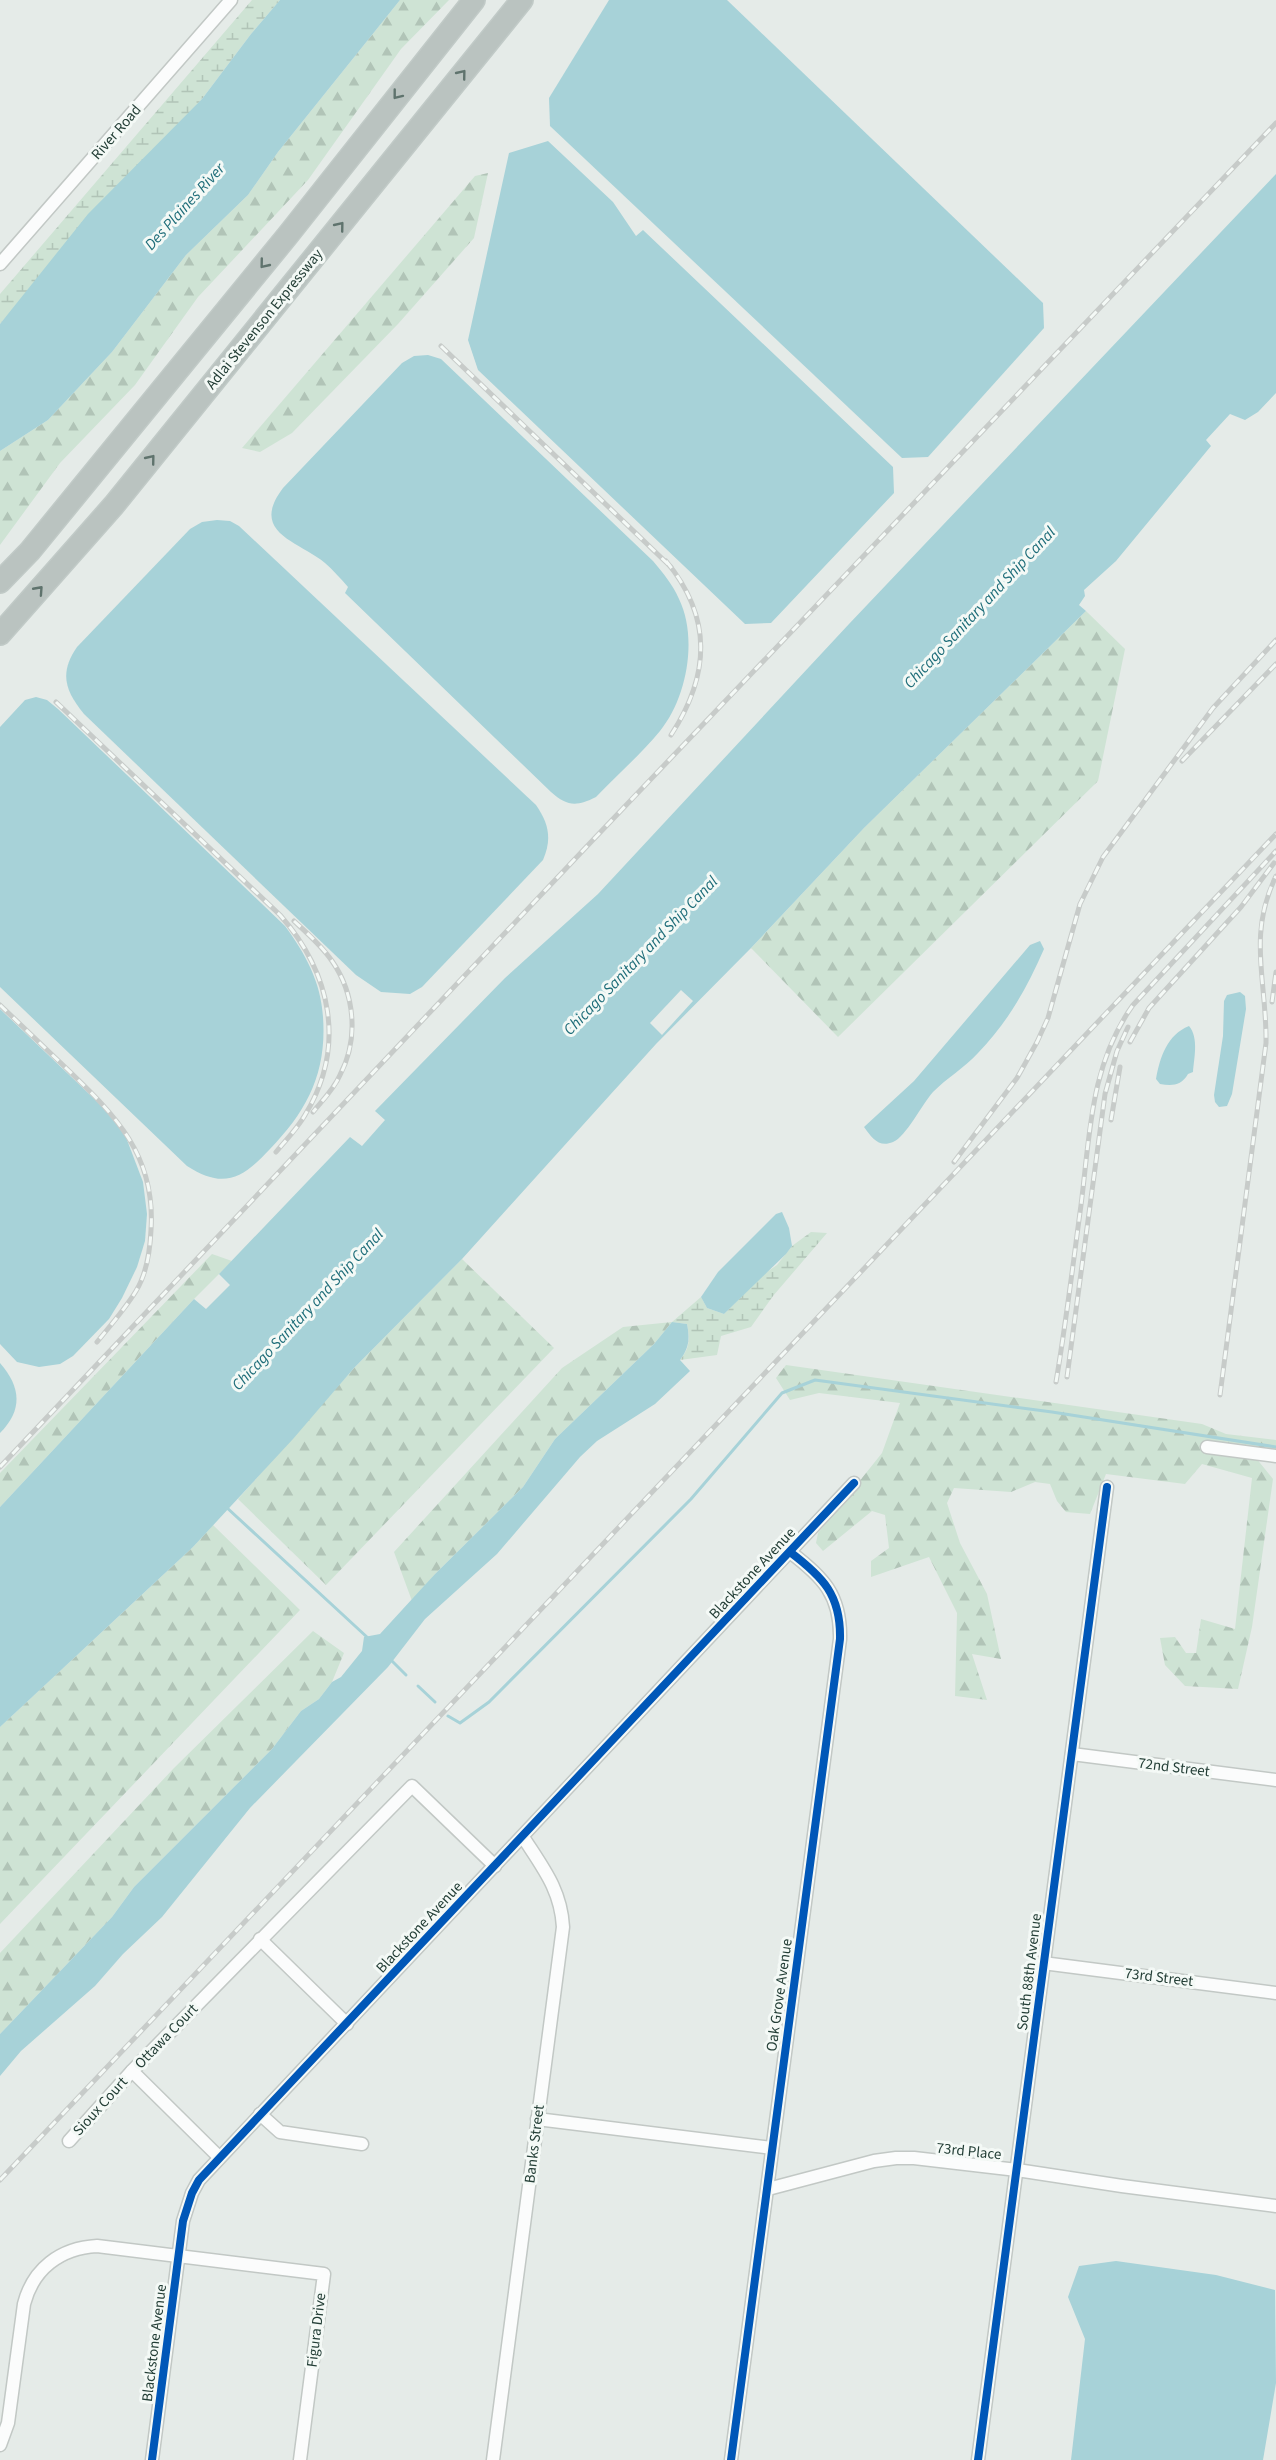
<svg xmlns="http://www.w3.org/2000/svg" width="1276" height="2460" font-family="'Source Sans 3',sans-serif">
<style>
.forest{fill:url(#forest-firs)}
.wetland{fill:url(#wetland-marsh)}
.water{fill:#a7d2d8}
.pier{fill:#e5ebe8}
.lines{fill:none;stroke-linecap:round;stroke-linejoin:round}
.stream{stroke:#a7d2d8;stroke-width:3}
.street-casing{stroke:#c2c8c5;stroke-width:15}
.highway-casing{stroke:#c1cac7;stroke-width:24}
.street{stroke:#fbfcfc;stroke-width:12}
.highway{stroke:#bac3c0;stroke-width:21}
.rail-casing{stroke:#c7cbc9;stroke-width:5}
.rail{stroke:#f4f9f6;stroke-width:3;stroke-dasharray:9;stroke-linecap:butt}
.cycleway-casing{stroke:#f4f9f6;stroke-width:11}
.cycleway{stroke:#0057b8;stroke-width:8}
.oneway{stroke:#5f736d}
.labels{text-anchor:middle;stroke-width:6;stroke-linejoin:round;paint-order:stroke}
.street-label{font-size:15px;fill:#233e36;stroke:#f4f9f6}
.water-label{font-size:16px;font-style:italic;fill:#1e6d79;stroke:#f4f9f6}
</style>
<defs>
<pattern id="forest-firs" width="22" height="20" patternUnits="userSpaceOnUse" patternTransform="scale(1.5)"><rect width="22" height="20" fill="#cee3d4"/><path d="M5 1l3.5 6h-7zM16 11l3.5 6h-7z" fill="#b1c4b7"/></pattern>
<pattern id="wetland-marsh" width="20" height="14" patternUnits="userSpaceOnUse" patternTransform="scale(1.5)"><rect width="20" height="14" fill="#cee3d4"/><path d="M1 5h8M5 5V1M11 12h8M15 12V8" fill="none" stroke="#b1c4b7"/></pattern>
</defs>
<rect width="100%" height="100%" fill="#e5ebe8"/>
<g class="forest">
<polygon points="400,0 449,0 401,49 308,180 198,297 135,385 60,463 0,545 0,451 48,420 112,352 186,255 248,195 278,152"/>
<polygon points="488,173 474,238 398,324 292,433 260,452 242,448 475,176"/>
<polygon points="1086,611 1125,649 1098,781 838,1037 751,948 864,828"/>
<polygon points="212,1254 232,1261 194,1299 0,1507 0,1473"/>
<polygon points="462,1259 554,1348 326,1585 238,1499 354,1368"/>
<polygon points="672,1322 654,1344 555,1439 523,1487 435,1574 412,1601 394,1552 562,1368 623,1327"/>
<polygon points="786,1365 1202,1424 1226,1434 1276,1440 1276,1452 1256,1458 1273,1479 1252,1627 1238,1689 1185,1686 1165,1665 1160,1638 1175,1637 1186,1653 1196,1653 1201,1619 1235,1629 1252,1478 1202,1464 1185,1484 1106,1474 1090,1514 1066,1512 1057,1501 1050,1484 1035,1482 1011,1492 954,1488 947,1503 960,1543 987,1594 1001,1659 972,1654 987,1700 955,1696 957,1613 929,1557 871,1577 871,1561 889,1548 885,1515 872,1511 823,1551 816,1543 818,1533 882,1453 900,1403 819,1393 790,1400 776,1378"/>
<polygon points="213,1525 300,1610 0,1924 0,1727 193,1547"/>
<polygon points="313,1631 344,1653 332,1682 319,1699 301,1711 272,1749 134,1887 112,1917 0,2034 0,1953 174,1768"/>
</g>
<g class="wetland">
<polygon points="252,0 280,0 251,34 202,99 0,324 0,294"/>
<path d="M 811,1232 L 827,1233 L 773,1296 L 751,1327 L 721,1336 L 717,1355 L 680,1360 C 690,1348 690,1339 687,1324 L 672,1322 L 701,1297 L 707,1308 L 724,1314 L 764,1274 L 777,1265 L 792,1246 Z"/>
</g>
<g class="water">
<polygon points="280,0 400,0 278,152 248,195 186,255 112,352 48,420 0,451 0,324 88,214 202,99 251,34"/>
<polygon points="609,0 727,0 1043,303 1044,328 928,457 902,458 550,126 549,98"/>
<polygon points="548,141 613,202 636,236 643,230 893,467 894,493 771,623 745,624 478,370 468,340 509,153"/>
<polygon points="1276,174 1276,393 1258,412 1245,420 1230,414 1206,440 1211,446 1116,561 1084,590 1085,596 1079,605 1086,611 864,828 751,948 656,1044 462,1259 354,1368 293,1439 193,1547 0,1727 0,1507 194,1299 206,1309 230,1285 219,1274 350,1137 362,1146 385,1120 375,1111 505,978 598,894 849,624"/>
<path d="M 428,355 L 441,359 L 653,561 C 663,573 673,585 679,599 C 698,638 687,698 660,731 C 641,754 617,775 596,797 C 576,807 567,806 551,792 L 345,593 L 348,587 C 341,579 333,570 325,563 C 298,541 249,533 283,488 L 402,363 L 414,356 Z"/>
<path d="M 217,520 L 230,521 L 239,526 L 536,805 C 549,824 552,839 543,860 L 422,987 L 410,994 L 381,992 L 356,975 L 84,714 C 65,691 59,673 77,647 L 190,529 L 202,522 Z"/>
<path d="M 36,697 L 47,700 L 58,709 L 285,926 C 305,953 321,982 323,1017 C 327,1073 307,1111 270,1149 C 243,1178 224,1190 187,1166 L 0,987 L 0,727 L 25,700 Z"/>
<path d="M 1040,941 L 1044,949 C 1027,988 1008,1022 978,1053 C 964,1068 947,1078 933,1092 C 922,1104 906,1137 893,1142 C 879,1148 872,1138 864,1127 L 914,1081 L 1030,945 Z"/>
<polygon points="1240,992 1245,996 1246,1009 1232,1094 1227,1106 1219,1107 1215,1102 1214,1095 1223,1036 1224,1001 1227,995"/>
<polygon points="0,1009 105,1109 124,1132 143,1182 147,1214 145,1241 137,1267 122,1298 109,1319 73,1356 60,1364 39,1367 17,1362 0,1344"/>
<path d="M 1189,1026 C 1199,1038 1194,1058 1193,1072 L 1188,1074 C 1181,1086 1172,1086 1160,1084 L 1156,1079 C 1160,1057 1167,1035 1189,1026 Z"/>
<polygon points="782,1212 789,1228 792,1246 786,1254 724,1314 707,1308 701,1297 718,1272 776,1214"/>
<path d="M 672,1322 L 687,1324 C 690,1339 689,1348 680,1360 L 690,1371 L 655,1404 L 597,1441 L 580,1457 L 497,1554 L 425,1619 L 388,1667 L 250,1808 L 162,1917 L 123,1954 L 95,1986 L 21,2051 L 0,2076 L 0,2034 L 112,1917 L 134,1887 L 272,1749 L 301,1711 L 319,1699 L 332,1682 L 341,1677 L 362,1651 L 364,1637 L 380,1634 L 435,1574 L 523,1487 L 555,1439 L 654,1344 Z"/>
<path d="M 0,1363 C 21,1387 23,1410 0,1433 Z"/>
<polygon points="1116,2261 1216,2275 1275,2290 1276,2383 1263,2460 1071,2460 1085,2339 1068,2297 1079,2266"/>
</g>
<polygon class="pier" points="681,990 693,1001 662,1035 650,1023"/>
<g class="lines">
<g class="stream">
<polyline points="225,1506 368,1638"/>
<polyline points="390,1659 406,1675"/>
<polyline points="418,1686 435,1702"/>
<polyline points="448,1716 460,1723 489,1702 691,1499 782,1393 815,1380 1052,1412 1276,1447"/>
</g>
<defs>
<g id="street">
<polyline points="0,264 231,0"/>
<polyline points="1207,1447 1276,1456"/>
<polyline points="1072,1754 1276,1780"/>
<polyline points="260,1939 347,2024"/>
<polyline points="1043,1963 1276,1993"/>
<polyline points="260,2114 280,2132 362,2144"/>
<polyline points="537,2119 772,2148"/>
<polyline points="69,2141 132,2071"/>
<polyline points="219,2157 132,2071 412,1786 495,1866"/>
<polyline points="768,2189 874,2161 896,2158 914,2158 1017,2170 1122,2186 1276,2206"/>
<path d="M 0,2445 L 8,2423 L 24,2304 C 33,2269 60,2248 97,2246 L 324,2274 L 300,2460"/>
<polyline points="152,2460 183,2221 192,2193 199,2180 854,1483"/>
<path d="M 493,2460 L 563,1927 C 561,1890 543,1868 523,1837"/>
<path d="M 731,2460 L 840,1639 C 841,1595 823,1577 790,1552"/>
<polyline points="978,2460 1107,1487"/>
</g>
<g id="highway">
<polyline points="0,582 30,551 288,235 474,0"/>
<polyline points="0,634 114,505 522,0"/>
</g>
</defs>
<use href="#street" class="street-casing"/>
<use href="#highway" class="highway-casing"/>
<use href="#street" class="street"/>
<use href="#highway" class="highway"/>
<defs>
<g id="rail">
<polyline points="441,346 671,567"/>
<path d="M 666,561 C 713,618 710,675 671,735"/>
<path d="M 56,702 L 280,915 C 331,973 347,1046 305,1115 C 297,1129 286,1140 276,1152"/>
<polyline points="1182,761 1276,664"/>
<path d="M 294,921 C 307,933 322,946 332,961 C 355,994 359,1039 340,1075 C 334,1089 322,1101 313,1112"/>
<polyline points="1272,1002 1276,972"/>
<path d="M 0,1005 C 22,1026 44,1047 66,1068 C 115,1115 156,1155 151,1230 C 150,1251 147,1273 136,1291 C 125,1309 110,1326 97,1342"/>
<polyline points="1130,1042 1149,1008 1241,907 1274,863"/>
<polyline points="1111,1120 1120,1067"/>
<polyline points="954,1162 1017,1078 1037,1042 1048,1018 1080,904 1103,857 1213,708 1276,640"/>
<polyline points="1067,1377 1105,1094 1117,1051 1128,1027"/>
<path d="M 1056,1382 C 1066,1323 1073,1264 1081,1205 C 1090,1135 1090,1065 1133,1005 L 1276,851"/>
<path d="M 1220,1395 L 1266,1043 C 1267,981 1247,936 1276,876"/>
<polyline points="0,1467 591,842 1276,123"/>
<polyline points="0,2180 1276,834"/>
</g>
</defs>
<use href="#rail" class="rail-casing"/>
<use href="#rail" class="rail"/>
<defs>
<g id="cycleway">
<polyline points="152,2460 183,2221 192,2193 199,2180 854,1483"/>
<path d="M 731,2460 L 840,1639 C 841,1595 823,1577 790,1552"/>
<polyline points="978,2460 1107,1487"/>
</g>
</defs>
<use href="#cycleway" class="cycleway-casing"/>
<use href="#cycleway" class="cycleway"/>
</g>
<defs><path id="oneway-chevron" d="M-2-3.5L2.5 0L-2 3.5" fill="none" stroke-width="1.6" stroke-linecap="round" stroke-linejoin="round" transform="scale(1.5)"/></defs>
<g class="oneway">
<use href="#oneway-chevron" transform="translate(462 74) rotate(-51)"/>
<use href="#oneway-chevron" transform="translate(397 95) rotate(128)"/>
<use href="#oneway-chevron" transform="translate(340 226) rotate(-51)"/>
<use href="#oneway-chevron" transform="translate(264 264) rotate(129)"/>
<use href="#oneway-chevron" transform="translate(151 459) rotate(-51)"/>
<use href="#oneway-chevron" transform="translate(39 590) rotate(-48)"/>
</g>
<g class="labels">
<g class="street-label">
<text transform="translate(116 132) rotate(-49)" y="5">River Road</text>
<text transform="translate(264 319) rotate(-51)" y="5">Adlai Stevenson Expressway</text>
<text transform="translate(752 1573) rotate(-47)" y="5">Blackstone Avenue</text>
<text transform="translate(1174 1767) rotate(7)" y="5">72nd Street</text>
<text transform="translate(419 1927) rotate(-47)" y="5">Blackstone Avenue</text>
<text transform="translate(1029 1972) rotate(-83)" y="5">South 88th Avenue</text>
<text transform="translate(1159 1977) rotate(7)" y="5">73rd Street</text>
<text transform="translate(779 1995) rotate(-82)" y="5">Oak Grove Avenue</text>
<text transform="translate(166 2036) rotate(-46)" y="5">Ottawa Court</text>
<text transform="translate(100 2106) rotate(-48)" y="5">Sioux Court</text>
<text transform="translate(534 2144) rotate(-83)" y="5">Banks Street</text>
<text transform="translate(969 2151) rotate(6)" y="5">73rd Place</text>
<text transform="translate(316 2330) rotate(-83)" y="5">Figura Drive</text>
<text transform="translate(154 2343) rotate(-83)" y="5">Blackstone Avenue</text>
</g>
<g class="water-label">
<text transform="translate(184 206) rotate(-48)" y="6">Des Plaines River</text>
<text transform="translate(979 607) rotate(-47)" y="6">Chicago Sanitary and Ship Canal</text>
<text transform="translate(640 955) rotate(-46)" y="6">Chicago Sanitary and Ship Canal</text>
<text transform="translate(307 1309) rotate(-47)" y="6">Chicago Sanitary and Ship Canal</text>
</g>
</g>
</svg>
